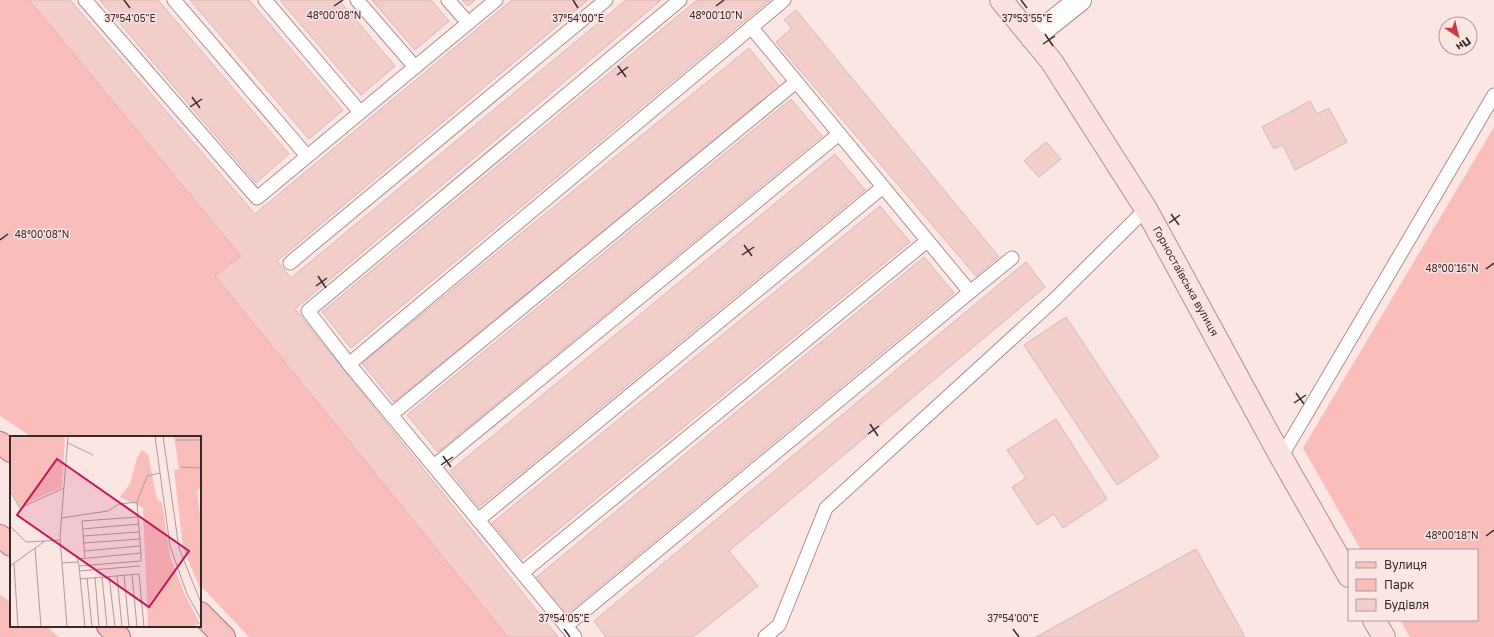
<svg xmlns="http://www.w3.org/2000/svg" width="1494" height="637" font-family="'Golos Text',sans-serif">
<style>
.green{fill:#fabeba}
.building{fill:#f3cdca;stroke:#d9b7b4}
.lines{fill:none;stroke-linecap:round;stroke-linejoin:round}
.lane-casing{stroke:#b08f8d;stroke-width:15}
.street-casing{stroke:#b08f8d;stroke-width:24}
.secondary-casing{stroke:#b08f8d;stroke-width:24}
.primary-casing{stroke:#b0736f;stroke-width:24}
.lane{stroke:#fff;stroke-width:13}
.street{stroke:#fff;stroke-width:22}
.secondary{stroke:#fbe1df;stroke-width:22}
.primary{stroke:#f7c2bf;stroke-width:22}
.ticks{fill:none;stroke:#382a29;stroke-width:1.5}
.labels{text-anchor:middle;stroke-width:3;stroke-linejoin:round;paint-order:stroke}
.street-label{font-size:11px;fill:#382a29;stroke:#fbe6e4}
.inset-road{fill:none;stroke:#ad9b99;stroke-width:1}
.view{fill:#c2185b;fill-opacity:0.15;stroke:#c2185b;stroke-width:2}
.inset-edge{fill:none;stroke:#382a29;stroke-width:2}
.ticks-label{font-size:10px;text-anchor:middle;fill:#382a29;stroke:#fbe6e4;stroke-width:3;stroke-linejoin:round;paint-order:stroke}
</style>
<rect width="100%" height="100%" fill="#fbe6e4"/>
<g class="green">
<polygon points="0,0 29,0 241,256 215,276 508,637 249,637 200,585 200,437 32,437 0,416"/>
<polygon points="1494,127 1494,637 1410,637 1400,620 1477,620 1477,550 1361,550 1303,448"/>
<polygon points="0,595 11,602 11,626 46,626 59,637 0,637"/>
</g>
<g class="building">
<polygon points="29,0 70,0 255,214 512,0 588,0 277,261 291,278 626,0 661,0 295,309 558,637 508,637 215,276 241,256"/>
<polygon points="100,0 158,0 289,154 256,183"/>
<polygon points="190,0 249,0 343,110 309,139"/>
<polygon points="280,0 339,0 395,66 361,95"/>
<polygon points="372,0 431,0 449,21 415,50"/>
<polygon points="462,0 475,0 468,6"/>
<polygon points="697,0 770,0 351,348 322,312"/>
<polygon points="796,10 999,257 976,276 776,42 792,28 784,20"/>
<polygon points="749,48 780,87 394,402 362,363"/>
<polygon points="791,99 822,136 438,452 407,415"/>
<polygon points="1310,101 1317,114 1329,108 1347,142 1295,170 1283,145 1274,149 1262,127"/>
<polygon points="1046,142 1061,159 1039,177 1024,161"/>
<polygon points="835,154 865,190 479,507 450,471"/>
<polygon points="880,206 910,242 522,559 492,523"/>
<polygon points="924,257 954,293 563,617 533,580"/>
<polygon points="1026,262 1045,287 729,551 758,586 693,637 606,637 594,621"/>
<polygon points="1066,317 1159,457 1117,485 1024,345"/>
<polygon points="1056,419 1107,499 1063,528 1054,514 1037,525 1012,487 1026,478 1007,450"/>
<polygon points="1196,549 1245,637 1036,637"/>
</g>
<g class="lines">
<defs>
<g id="lane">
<polyline points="85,0 257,198 496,0"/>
<polyline points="174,0 307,156"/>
<polyline points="265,0 360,112"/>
<polyline points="357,0 415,67"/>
<polyline points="448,0 468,23"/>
<polyline points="680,0 308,311 349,364 784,0"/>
<polyline points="290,263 606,0"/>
<polyline points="970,292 1012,258"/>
<polyline points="349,364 566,626 970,292 751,27"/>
<polyline points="391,415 796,82"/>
<polyline points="1281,457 1494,95"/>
<polyline points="434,466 839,134"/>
<polyline points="478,520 883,187"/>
<polyline points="522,573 927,241"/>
<polyline points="566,626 575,637"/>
<polyline points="765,637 779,625 826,508 1055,299 1146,209"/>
</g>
<polyline id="street" points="1032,38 1080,0"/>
<g id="secondary">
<polyline points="1001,0 1052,62 1146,209 1281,457 1349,576"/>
<polyline points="1374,620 1384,637"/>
</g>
<g id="primary">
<polyline points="0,443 11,451"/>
<polyline points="0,536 11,545"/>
<polyline points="200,613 224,637"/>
<polyline points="108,626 119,637"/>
</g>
</defs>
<use href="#lane" class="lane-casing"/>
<use href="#street" class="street-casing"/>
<use href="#secondary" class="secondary-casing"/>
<use href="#primary" class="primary-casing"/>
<use href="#lane" class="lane"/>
<use href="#street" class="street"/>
<use href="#secondary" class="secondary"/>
<use href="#primary" class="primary"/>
</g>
<path class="ticks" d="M 124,0 L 130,8M 573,0 L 578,8M 1021,0 L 1027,8M 334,6 L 343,0M 716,6 L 724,0M 1045,34 L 1053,46M 1043,44 L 1055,36M 618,66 L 626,77M 617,75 L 628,67M 192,97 L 200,108M 190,107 L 202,99M 1171,214 L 1179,225M 1169,223 L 1180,215M 0,240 L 8,234M 744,245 L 752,256M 742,255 L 754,247M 1486,269 L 1494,263M 318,276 L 326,288M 316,286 L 327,278M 1296,393 L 1304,404M 1294,403 L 1306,395M 870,424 L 878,436M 868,434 L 879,426M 443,456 L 451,467M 441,465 L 453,457M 1486,536 L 1494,530M 564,629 L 570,637M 1013,629 L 1019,637"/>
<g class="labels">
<g class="street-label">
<text transform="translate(1186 281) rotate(61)" y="4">Горностаївська вулиця</text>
</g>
</g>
<g transform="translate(10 436)">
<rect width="191" height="191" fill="#fbe6e4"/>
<path d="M 0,0 L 55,0 L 52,51 L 10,70 L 0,51 ZM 164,0 L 191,0 L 191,50 L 187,56 L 191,87 L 191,155 L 173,112 L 164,34 L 169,33 ZM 132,14 L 138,18 L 147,63 L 152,67 L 160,121 L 175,159 L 190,188 L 179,191 L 138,191 L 133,72 L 110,61 L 120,48 L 127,22 Z" fill="#fabeba"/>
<path class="inset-road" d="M 145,0 L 160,110 L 177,158 L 191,183M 153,0 L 169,112 L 191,167M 166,4 L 191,4M 58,7 L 83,19M 171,31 L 191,32M 0,54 L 10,72 L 54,52M 127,66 L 128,81M 51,82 L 98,75 L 109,68 L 127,66 L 137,40 L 150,37M 0,90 L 16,106 L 34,105M 72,93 L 129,88M 73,100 L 129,96M 73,107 L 130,103M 25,112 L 31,191M 74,115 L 130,110M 75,122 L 72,85 L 128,81 L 131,117M 4,127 L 8,191M 52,127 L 68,126 L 68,123 L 131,117 L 131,125 L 69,130 L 68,126M 0,130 L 35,105 L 50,104M 69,130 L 75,191M 69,135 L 130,130M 122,138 L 127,191M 114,139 L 119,191M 99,140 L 105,191M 107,140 L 112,191M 85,141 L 89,191M 92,141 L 97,191M 77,142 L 82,191M 70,143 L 129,138 L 134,191M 57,191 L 50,101 L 58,0"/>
<path class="view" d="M 47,23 L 179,115 L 139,171 L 7,79 Z"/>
<rect width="191" height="191" class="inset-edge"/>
</g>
<g class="ticks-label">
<text x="334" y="19">48°00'08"N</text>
<text x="716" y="19">48°00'10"N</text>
<text x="1027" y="22">37°53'55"E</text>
<text x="130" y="22">37°54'05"E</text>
<text x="578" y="22">37°54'00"E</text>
<text x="42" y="238">48°00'08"N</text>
<text x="1452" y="272">48°00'16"N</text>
<text x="1452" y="539">48°00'18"N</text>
<text x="564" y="622">37°54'05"E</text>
<text x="1013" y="622">37°54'00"E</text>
</g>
<rect x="1348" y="549" width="130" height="72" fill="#fbe6e4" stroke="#ad9b99"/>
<rect x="1356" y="562" width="20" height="6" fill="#f7c2bf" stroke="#ad9b99"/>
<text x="1384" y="569" font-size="12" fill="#382a29">Вулиця</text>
<rect x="1356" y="579" width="20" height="12" fill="#fabeba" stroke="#ad9b99"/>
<text x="1384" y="589" font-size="12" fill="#382a29">Парк</text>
<rect x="1356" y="599" width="20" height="12" fill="#f3cdca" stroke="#ad9b99"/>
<text x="1384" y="609" font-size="12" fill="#382a29">Будівля</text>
<g transform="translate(1458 36) rotate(145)"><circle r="19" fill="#fbe6e4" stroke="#ad9b99"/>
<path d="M0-3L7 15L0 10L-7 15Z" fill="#cb3c41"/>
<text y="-6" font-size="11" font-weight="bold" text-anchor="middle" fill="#382a29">Пн</text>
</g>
</svg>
